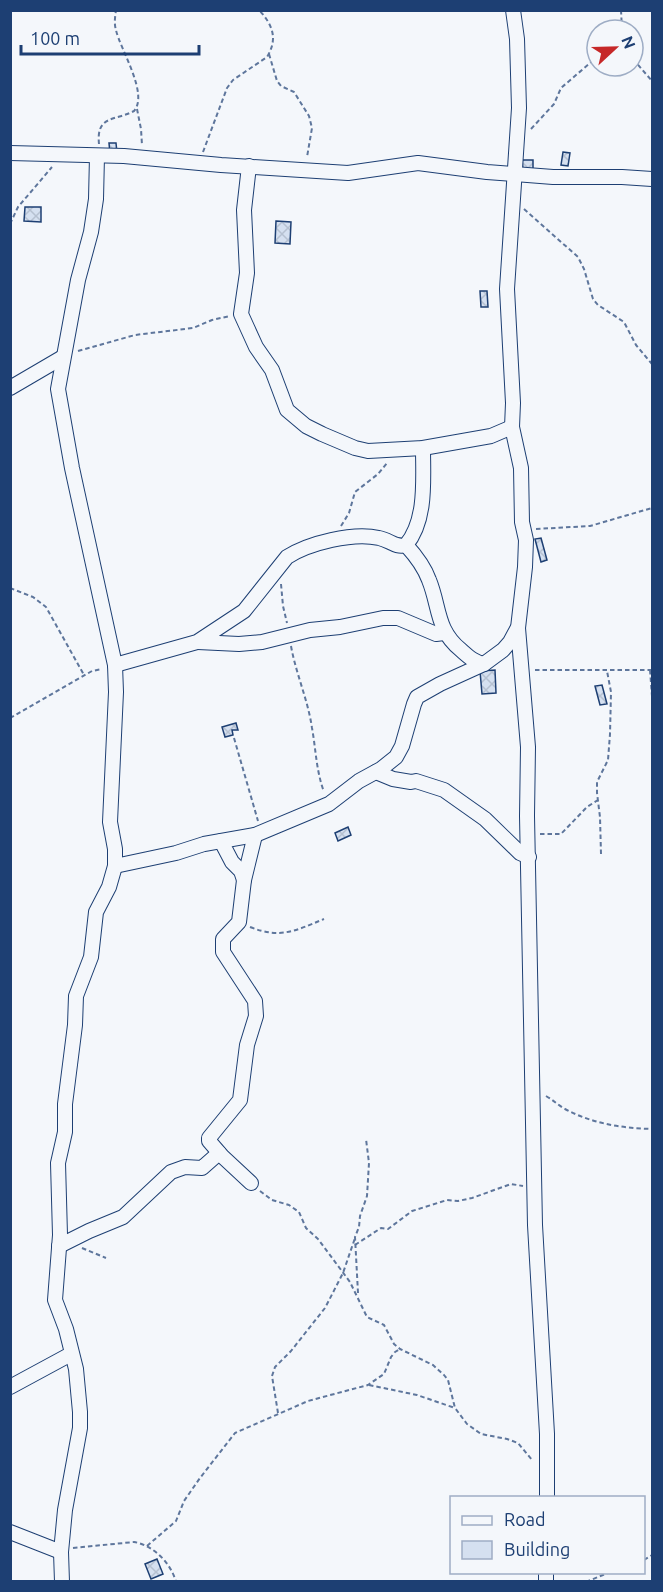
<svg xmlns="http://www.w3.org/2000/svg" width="663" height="1592" font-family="Ubuntu,sans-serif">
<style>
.building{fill:url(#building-cross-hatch);stroke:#1d3f73;stroke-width:1.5}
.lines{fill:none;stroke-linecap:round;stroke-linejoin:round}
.minor-casing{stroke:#1d3f73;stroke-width:16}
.path{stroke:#5e769c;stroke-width:2;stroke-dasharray:4.5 3;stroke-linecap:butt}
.minor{stroke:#f4f7fb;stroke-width:14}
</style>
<defs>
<pattern id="building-cross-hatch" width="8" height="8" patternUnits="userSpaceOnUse" patternTransform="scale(1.5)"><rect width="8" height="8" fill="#d5e0f0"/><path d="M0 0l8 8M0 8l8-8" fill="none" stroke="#b6c1d1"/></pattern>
</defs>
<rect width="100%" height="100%" fill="#f4f7fb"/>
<g class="building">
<polygon points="109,143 116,143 117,153 110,154"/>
<polygon points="563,152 570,153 568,166 561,165"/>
<polygon points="522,160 533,160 533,170 523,170"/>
<polygon points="25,207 41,207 41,222 24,221"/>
<polygon points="276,221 291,222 290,244 275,243"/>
<polygon points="480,291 487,291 488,307 481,307"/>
<polygon points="541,538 547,560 541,562 535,539"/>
<polygon points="495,670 496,693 482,694 480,671"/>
<polygon points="602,685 607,704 600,705 595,686"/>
<polygon points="236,723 238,730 232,730 233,735 225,737 222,727"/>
<polygon points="348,827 351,835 338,841 335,833"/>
<polygon points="157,1559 163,1574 151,1579 145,1564"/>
</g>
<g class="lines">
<defs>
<g id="minor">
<polyline points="513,10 517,39 519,108 507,289 513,403 512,427 521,468 522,522 526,540 525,567 518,628 528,747 527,816 535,1225 547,1434 547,1498"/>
<polyline points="10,153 124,156 221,165 348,173 418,163 487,172 553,177 622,177 652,179"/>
<polyline points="249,166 244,210 247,273 241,314 256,347 272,370 287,410 306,426 322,434 355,448 368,451 423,448 491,436 512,427"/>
<polyline points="10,388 63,357"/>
<path d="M 406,545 C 416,556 424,566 429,580 C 440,607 436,630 461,650 C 469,657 474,662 484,664"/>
<polyline points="198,642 239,644 262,642 310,630 340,627 383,618 398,618 436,634 444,633"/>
<path d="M 115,665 L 197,642 L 244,611 L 287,557 C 309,543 353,532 379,538 C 390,540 395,548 406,545 C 427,520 423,479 423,448"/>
<polyline points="376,772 393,779 411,782 416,781 444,790 485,819 520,853 529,857"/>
<polyline points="221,841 232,862 241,871 244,880"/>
<polyline points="115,866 176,853 204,844 255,835 329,804 359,781 381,769 396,757 402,746 414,704 417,697 440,684 484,664 503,650 510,642 517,629"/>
<polyline points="251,1183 222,1156 209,1141 209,1138 240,1100 247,1045 256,1016 255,1001 223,952 223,939 239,922 244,880 255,835"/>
<polyline points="59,1246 89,1231 123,1217 171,1172 185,1167 202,1168 219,1153"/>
<polyline points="10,1387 71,1354"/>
<polyline points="10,1532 61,1552"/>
<polyline points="546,1572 546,1582"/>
<polyline points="62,1582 61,1552 65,1510 80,1428 80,1412 76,1369 66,1329 55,1300 60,1235 58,1163 65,1132 65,1104 75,1025 76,996 91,957 96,912 109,887 115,866 115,849 110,822 116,692 115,665 72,468 58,389 78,280 91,232 96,199 97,156"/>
</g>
</defs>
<use href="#minor" class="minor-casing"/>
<g class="path">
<polyline points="621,10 622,30"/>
<polyline points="269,54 277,81 281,86 294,92 309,116 312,128 307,157"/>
<polyline points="633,59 652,81"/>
<polyline points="137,109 141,129 142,145"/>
<polyline points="531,129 554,104 561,88 597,57"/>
<path d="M 99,144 C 96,115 115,121 134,111 C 149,94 120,49 116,30 C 114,24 115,17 116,10"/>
<path d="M 203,152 L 227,88 L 233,80 L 267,57 C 278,39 273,25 259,10"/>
<polyline points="524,209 578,257 584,269 593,299 598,305 624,322 636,345 652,364"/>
<polyline points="10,224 18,207 52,167"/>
<polyline points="78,351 135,335 193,328 212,320 230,316"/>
<polyline points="341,526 349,513 355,492 378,474 387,463"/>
<polyline points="536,529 590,526 652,508"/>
<polyline points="281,584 283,606 287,623"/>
<polyline points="10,588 33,597 46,607 84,675"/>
<path d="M 291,646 C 296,674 308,700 312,728 C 316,750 316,770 324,792"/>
<polyline points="535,670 652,670"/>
<polyline points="650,670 652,696"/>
<polyline points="10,718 92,671 102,669"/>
<polyline points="234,738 258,821"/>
<polyline points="540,834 561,834 587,807 598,800"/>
<polyline points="601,854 600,817 597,793 597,782 608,760 610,734 611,692 607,671"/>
<path d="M 250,927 C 280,939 295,931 324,919"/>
<path d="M 546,1096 C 553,1100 558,1105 565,1109 C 593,1124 622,1128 652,1129"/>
<polyline points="260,1191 272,1200 289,1205 299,1212 306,1228 318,1239 350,1282 367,1317 384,1325 394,1344 400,1349 433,1365 444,1375 448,1380 455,1408 467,1424 481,1434 507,1439 518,1443 533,1461"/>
<polyline points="355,1245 381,1228 388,1229 412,1211 447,1200 458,1201 472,1198 511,1184 523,1186"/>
<polyline points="82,1248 106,1258"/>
<polyline points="358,1293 355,1237 359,1227 360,1216 367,1196 369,1163 366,1139"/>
<polyline points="369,1385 417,1395 455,1408"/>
<polyline points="278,1413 272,1376 275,1367 291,1351 325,1308 343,1273 355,1238"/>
<polyline points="147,1546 176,1521 184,1501 200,1478 235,1433 308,1401 368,1385 384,1374 391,1357 395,1352 400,1349"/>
<path d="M 73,1548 L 134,1542 C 153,1545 171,1563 176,1582"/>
<polyline points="644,1560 652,1555"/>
<polyline points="586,1582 610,1572"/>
</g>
<use href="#minor" class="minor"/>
</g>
<rect width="663" height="1592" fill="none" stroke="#1d3f73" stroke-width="24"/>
<rect x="450" y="1496" width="195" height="78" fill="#f4f7fb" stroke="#9eadc5" stroke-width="1.5"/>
<rect x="462" y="1516" width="30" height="9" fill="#f4f7fb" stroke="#9eadc5" stroke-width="1.5"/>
<text x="504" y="1526" font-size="18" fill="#1d3f73">Road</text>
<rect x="462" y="1541" width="30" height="18" fill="#d5e0f0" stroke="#9eadc5" stroke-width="1.5"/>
<text x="504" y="1556" font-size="18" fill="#1d3f73">Building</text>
<g transform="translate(615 48) rotate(68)"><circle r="28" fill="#f4f7fb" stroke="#9eadc5" stroke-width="1.5"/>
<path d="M0-4.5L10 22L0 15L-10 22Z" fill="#c62828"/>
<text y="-9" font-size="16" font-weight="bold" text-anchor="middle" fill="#1d3f73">N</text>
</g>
<path d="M21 45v9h178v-9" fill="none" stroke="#1d3f73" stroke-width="3"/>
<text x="30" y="45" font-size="18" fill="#1d3f73" stroke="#f4f7fb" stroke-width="4.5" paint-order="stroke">100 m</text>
</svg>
